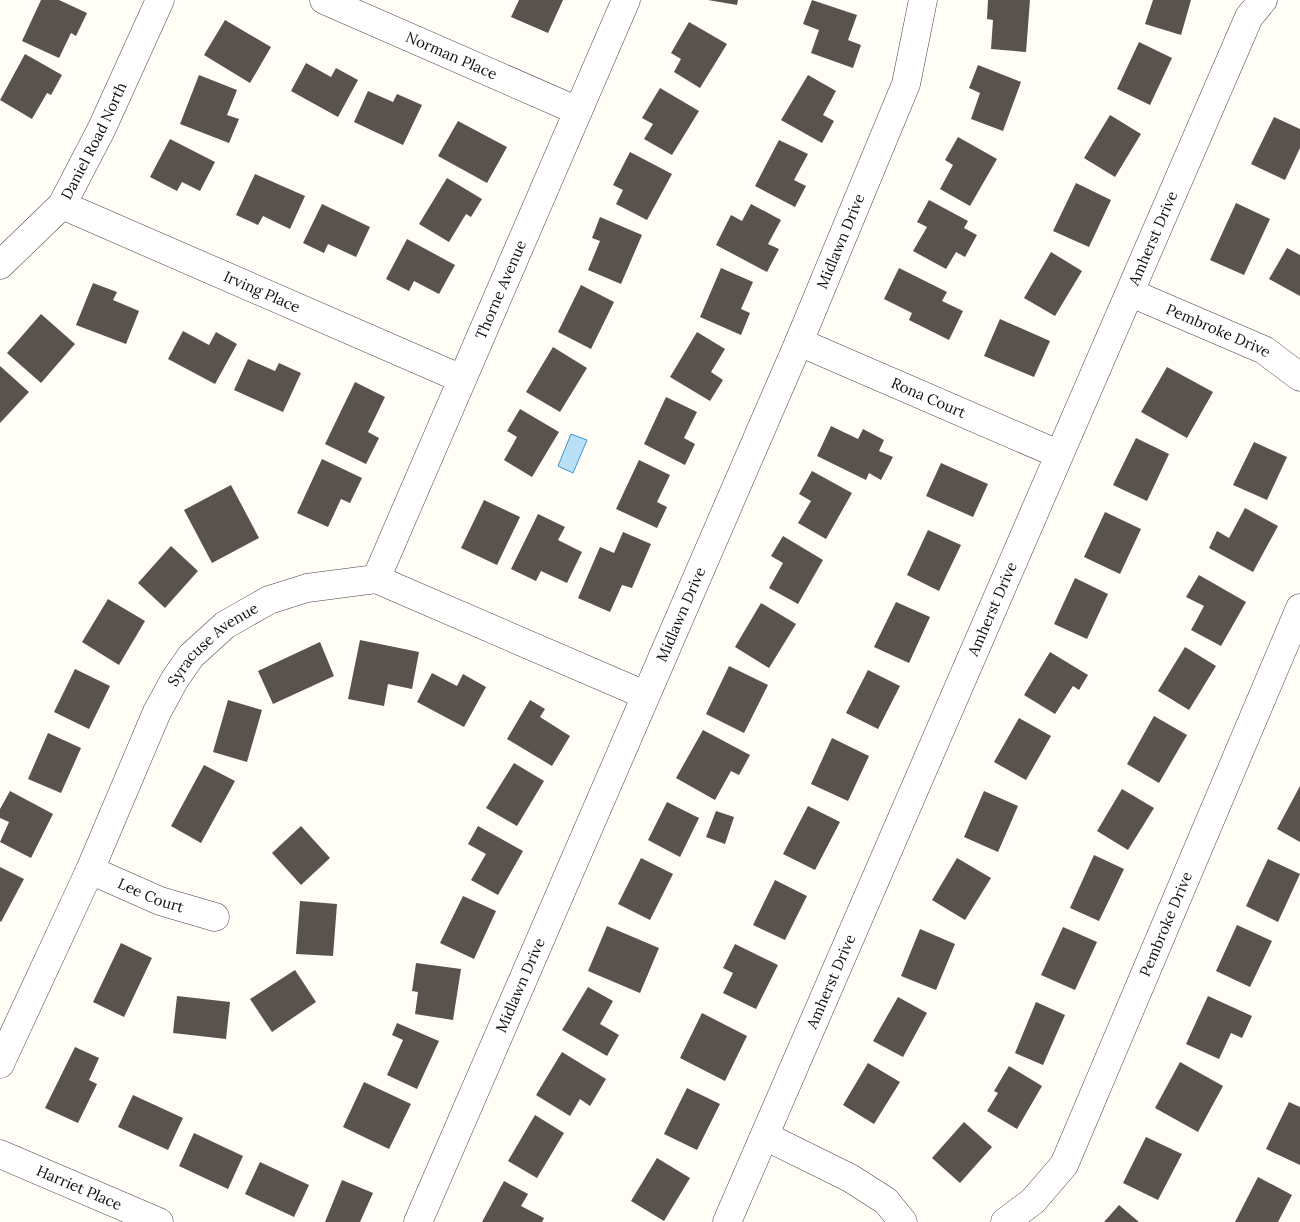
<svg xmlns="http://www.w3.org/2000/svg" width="1300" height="1222" font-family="Lora,serif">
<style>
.water{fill:#b9e0f7;stroke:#3f96cf}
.building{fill:#5a524d}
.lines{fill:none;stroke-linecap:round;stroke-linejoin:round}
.minor-casing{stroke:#444;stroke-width:29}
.minor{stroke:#fff;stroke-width:28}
.labels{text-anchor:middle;stroke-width:5;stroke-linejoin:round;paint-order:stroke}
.street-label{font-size:15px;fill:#111;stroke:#fff}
</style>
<rect width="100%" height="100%" fill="#fffdf5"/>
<polygon class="water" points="571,434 587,440 573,473 558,466"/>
<g class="building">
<polygon points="41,0 59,0 87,13 76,36 71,33 59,58 22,41"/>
<polygon points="519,0 563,0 548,33 511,17"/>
<polygon points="708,0 738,0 737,5"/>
<polygon points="812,0 857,15 848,40 861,45 853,68 811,53 819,30 803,24"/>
<polygon points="988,0 1030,0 1026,52 991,49 993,20 987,19"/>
<polygon points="1153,0 1191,0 1181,35 1145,24"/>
<polygon points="225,20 271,47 250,83 204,55"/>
<polygon points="689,22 727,44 700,88 674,72 681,59 671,53"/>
<polygon points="1139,42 1172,58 1150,105 1117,89"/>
<polygon points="25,54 62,75 51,95 47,93 32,119 0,100"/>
<polygon points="306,63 331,77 336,68 358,80 338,117 291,91"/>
<polygon points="978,65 1021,82 1003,131 971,119 980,93 969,88"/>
<polygon points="199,75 237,90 227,115 239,119 229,143 180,124"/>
<polygon points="808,75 836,91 823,115 834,121 822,143 781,120"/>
<polygon points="660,88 699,111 672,155 644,139 653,124 642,118"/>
<polygon points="368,91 393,102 397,94 422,105 403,145 354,122"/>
<polygon points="1110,115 1141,134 1115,177 1084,158"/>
<polygon points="1274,117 1300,129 1300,148 1285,180 1251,164"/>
<polygon points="458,121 507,147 487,183 438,156"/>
<polygon points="958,137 997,159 970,206 940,189 953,165 945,160"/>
<polygon points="170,139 215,162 200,191 182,182 177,191 150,177"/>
<polygon points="779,140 808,154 794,180 806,186 795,207 755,186"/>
<polygon points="630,152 672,174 647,220 616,204 623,190 613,185"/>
<polygon points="255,174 305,196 290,229 263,216 258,225 236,215"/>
<polygon points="447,178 482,199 471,217 466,214 449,242 419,224"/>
<polygon points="1076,183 1111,200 1089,247 1053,231"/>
<polygon points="929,200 968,221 964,228 977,235 965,257 956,252 946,269 913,251 927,227 917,222"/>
<polygon points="1236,203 1270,219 1244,275 1210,260"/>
<polygon points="322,204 370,227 356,257 328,244 324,253 303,243"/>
<polygon points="751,204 781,220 768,244 779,249 767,272 716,245 731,215 742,221"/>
<polygon points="600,217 642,235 621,284 588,270 600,241 592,238"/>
<polygon points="407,239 455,265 439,294 414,281 409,291 386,279"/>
<polygon points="1287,248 1300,255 1300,296 1269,279"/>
<polygon points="1051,252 1082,271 1055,316 1024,298"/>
<polygon points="721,268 753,282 741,309 750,313 741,335 700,317"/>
<polygon points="899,268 947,292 942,301 963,311 949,340 909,320 912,313 884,299"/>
<polygon points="93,283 117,292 113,300 139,311 126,344 76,325"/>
<polygon points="581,285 614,302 591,349 558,332"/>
<polygon points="41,314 75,344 41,383 7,353"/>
<polygon points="1000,319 1050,341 1034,377 984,356"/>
<polygon points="183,331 209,345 216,332 237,344 215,384 168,359"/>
<polygon points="697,332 725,349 711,372 723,380 710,401 670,377"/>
<polygon points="553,347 587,368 560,412 526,392"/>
<polygon points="248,359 275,371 279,363 301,373 283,412 234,390"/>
<polygon points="0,366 29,392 0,423"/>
<polygon points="1167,367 1213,392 1187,438 1141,412"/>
<polygon points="355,382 385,397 368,432 379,438 366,464 325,444"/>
<polygon points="666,397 697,412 684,438 695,444 685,465 644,444"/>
<polygon points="520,409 559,432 532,477 504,460 517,437 507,431"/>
<polygon points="831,426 858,439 863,429 884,440 879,451 893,457 881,480 869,473 866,480 817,456"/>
<polygon points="1136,438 1169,454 1147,501 1113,485"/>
<polygon points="1254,442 1287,457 1267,500 1233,485"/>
<polygon points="322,459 362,478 350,503 341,499 328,527 297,513"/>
<polygon points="639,460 670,475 657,502 667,507 657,528 616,509"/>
<polygon points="941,463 988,484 973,517 926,496"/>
<polygon points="812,471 852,493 826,539 798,523 811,501 799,494"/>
<polygon points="231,485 259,538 212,563 184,510"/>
<polygon points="484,500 520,517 497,565 461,548"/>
<polygon points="1245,508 1278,526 1253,572 1209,548 1217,531 1229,538"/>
<polygon points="1105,512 1141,529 1120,574 1084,557"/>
<polygon points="538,514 565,527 558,540 582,552 567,583 541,571 536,581 511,569"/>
<polygon points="928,530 961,545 939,591 907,575"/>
<polygon points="623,532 651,544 632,588 622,585 610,612 578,598 600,547 614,553"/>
<polygon points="783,536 823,560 798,604 769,588 783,563 771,556"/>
<polygon points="171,546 198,571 165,608 138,583"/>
<polygon points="1199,575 1246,602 1221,646 1191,630 1204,606 1186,597"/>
<polygon points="1075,578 1108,594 1087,639 1054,624"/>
<polygon points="108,599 145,621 119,665 82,642"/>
<polygon points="896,602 930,617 909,663 874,647"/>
<polygon points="761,603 796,624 769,668 735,647"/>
<polygon points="360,640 419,652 412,689 388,684 384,706 348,699"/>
<polygon points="320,642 334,676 273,704 258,671"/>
<polygon points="1185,647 1216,666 1189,710 1158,691"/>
<polygon points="1050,652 1088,675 1079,690 1073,686 1055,714 1024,695"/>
<polygon points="729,666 768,685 744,733 706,714"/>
<polygon points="75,669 110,686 89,729 54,712"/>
<polygon points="868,670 900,686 878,729 846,713"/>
<polygon points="432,673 457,686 463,674 486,687 464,727 417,702"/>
<polygon points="228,700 262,710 247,762 213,752"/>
<polygon points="530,700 545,709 540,717 570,736 552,766 507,739"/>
<polygon points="1154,716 1187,735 1159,783 1127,764"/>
<polygon points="1019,718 1051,736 1026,780 994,762"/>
<polygon points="703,730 750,755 739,775 731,771 715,800 676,778"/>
<polygon points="48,733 81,748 61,793 28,779"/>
<polygon points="832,738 869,756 848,801 811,784"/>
<polygon points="514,763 544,781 517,826 486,808"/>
<polygon points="204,765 235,781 201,843 171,826"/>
<polygon points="1300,786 1300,842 1277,829"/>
<polygon points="1122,789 1154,808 1128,850 1097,831"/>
<polygon points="10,791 53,814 31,858 0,842 9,822 0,818 0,809"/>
<polygon points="984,791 1018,806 998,852 964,837"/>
<polygon points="667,802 699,818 680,857 648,840"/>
<polygon points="808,806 840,822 815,870 783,854"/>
<polygon points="716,811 734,817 725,844 706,837"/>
<polygon points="301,826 330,858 301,885 272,853"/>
<polygon points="478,826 523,851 498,895 471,880 486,854 468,844"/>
<polygon points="1094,855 1124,869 1099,921 1070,908"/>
<polygon points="641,858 673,874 650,920 618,904"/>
<polygon points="957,858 991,878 965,920 932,900"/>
<polygon points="1268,859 1300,874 1278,922 1246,906"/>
<polygon points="0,867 24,879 1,922 0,921"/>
<polygon points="775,880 807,896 785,940 753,925"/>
<polygon points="463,896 496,911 474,959 440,943"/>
<polygon points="300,901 337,904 333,956 296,954"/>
<polygon points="1237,925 1272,941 1250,987 1216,971"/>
<polygon points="607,926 659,948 640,993 588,971"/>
<polygon points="1063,927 1097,942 1075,990 1041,975"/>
<polygon points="920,929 955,944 936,990 901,976"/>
<polygon points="121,943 152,958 124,1017 93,1002"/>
<polygon points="735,944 778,965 756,1009 723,993 733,973 723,968"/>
<polygon points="416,963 461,969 453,1020 415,1014 418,992 412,991"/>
<polygon points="295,970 316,1002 272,1032 250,999"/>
<polygon points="588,987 613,1001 600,1024 619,1035 607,1056 562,1030"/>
<polygon points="177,996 230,1002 226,1039 173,1033"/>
<polygon points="1208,996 1252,1016 1242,1038 1231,1033 1219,1059 1186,1044"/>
<polygon points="898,997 927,1013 903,1057 873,1041"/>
<polygon points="1036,1002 1065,1015 1043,1065 1015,1053"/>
<polygon points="702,1013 747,1036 725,1081 680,1058"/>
<polygon points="397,1023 439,1041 417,1089 387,1075 403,1040 392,1035"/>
<polygon points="75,1047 99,1058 89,1080 97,1084 78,1123 45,1108"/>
<polygon points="562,1052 606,1079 590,1106 580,1099 570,1116 536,1095"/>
<polygon points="1180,1062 1223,1086 1198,1132 1155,1108"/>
<polygon points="868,1063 900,1082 874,1124 843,1105"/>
<polygon points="1009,1066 1042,1086 1017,1129 987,1111 998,1093 994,1091"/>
<polygon points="364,1082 411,1104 389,1149 343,1127"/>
<polygon points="687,1088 720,1104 697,1150 664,1134"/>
<polygon points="133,1095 183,1118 168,1150 118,1127"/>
<polygon points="1289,1102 1300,1107 1300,1165 1266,1149"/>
<polygon points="535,1115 564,1133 537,1178 508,1161"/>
<polygon points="964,1122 992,1147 960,1183 932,1158"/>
<polygon points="194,1133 243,1156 228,1189 179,1166"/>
<polygon points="1146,1137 1182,1154 1158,1200 1123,1183"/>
<polygon points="657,1158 690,1178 664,1221 631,1201"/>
<polygon points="260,1162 309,1185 294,1217 245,1194"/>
<polygon points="1258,1177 1292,1195 1278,1222 1235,1222"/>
<polygon points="342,1180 373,1193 360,1222 325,1222"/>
<polygon points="504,1181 528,1194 521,1206 544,1218 542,1222 482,1222"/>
<polygon points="1119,1205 1139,1222 1104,1222"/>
</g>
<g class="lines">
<defs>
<g id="minor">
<path id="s1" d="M 324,0 L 578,111"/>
<path id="s2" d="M 62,205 L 462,379"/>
<path id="s3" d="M 0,265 L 62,205 L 102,128 L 160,0"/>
<path id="s4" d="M 1131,293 L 1264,350 L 1300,377"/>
<path id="s5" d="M 799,342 L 1058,454"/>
<path id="s6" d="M 376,579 L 626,0"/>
<path id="s7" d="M 90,870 L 160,901 L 215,917"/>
<path id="s8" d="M 0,1064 L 90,870 L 157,712 L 175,679 L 191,656 L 225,625 L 269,600 L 307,588 L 376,579 L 645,695"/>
<polyline points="765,1136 850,1178 886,1201 903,1222"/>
<path id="s9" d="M 0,1154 L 159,1222"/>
<path id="s10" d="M 418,1222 L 799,342 L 906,84 L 923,0"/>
<path id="s11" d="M 727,1222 L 1249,17 L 1263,0"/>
<path id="s12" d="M 1005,1222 L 1033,1201 L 1064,1165 L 1300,608"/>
</g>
</defs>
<use href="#minor" class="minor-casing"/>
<use href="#minor" class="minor"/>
</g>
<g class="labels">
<g class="street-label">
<text dy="5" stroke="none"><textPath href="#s1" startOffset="139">Norman Place</textPath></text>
<text dy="5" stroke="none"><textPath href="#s3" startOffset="158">Daniel Road North</textPath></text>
<text dy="5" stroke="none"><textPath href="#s11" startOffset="1072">Amherst Drive</textPath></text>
<text dy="5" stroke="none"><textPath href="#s10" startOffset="1068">Midlawn Drive</textPath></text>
<text dy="5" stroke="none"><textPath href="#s6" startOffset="315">Thorne Avenue</textPath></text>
<text dy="5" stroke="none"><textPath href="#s2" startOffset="218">Irving Place</textPath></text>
<text dy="5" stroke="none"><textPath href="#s4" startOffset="95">Pembroke Drive</textPath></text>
<text dy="5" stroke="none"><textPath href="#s5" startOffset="141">Rona Court</textPath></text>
<text dy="5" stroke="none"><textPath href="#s11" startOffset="668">Amherst Drive</textPath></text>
<text dy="5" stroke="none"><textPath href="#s10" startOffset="662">Midlawn Drive</textPath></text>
<text dy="5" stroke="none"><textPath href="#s8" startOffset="475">Syracuse Avenue</textPath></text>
<text dy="5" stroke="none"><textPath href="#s7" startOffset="66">Lee Court</textPath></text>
<text dy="5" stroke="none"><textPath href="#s12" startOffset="344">Pembroke Drive</textPath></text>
<text dy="5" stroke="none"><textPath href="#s11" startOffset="262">Amherst Drive</textPath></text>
<text dy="5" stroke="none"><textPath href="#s10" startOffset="258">Midlawn Drive</textPath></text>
<text dy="5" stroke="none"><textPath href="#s9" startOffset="86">Harriet Place</textPath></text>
</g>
</g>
</svg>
